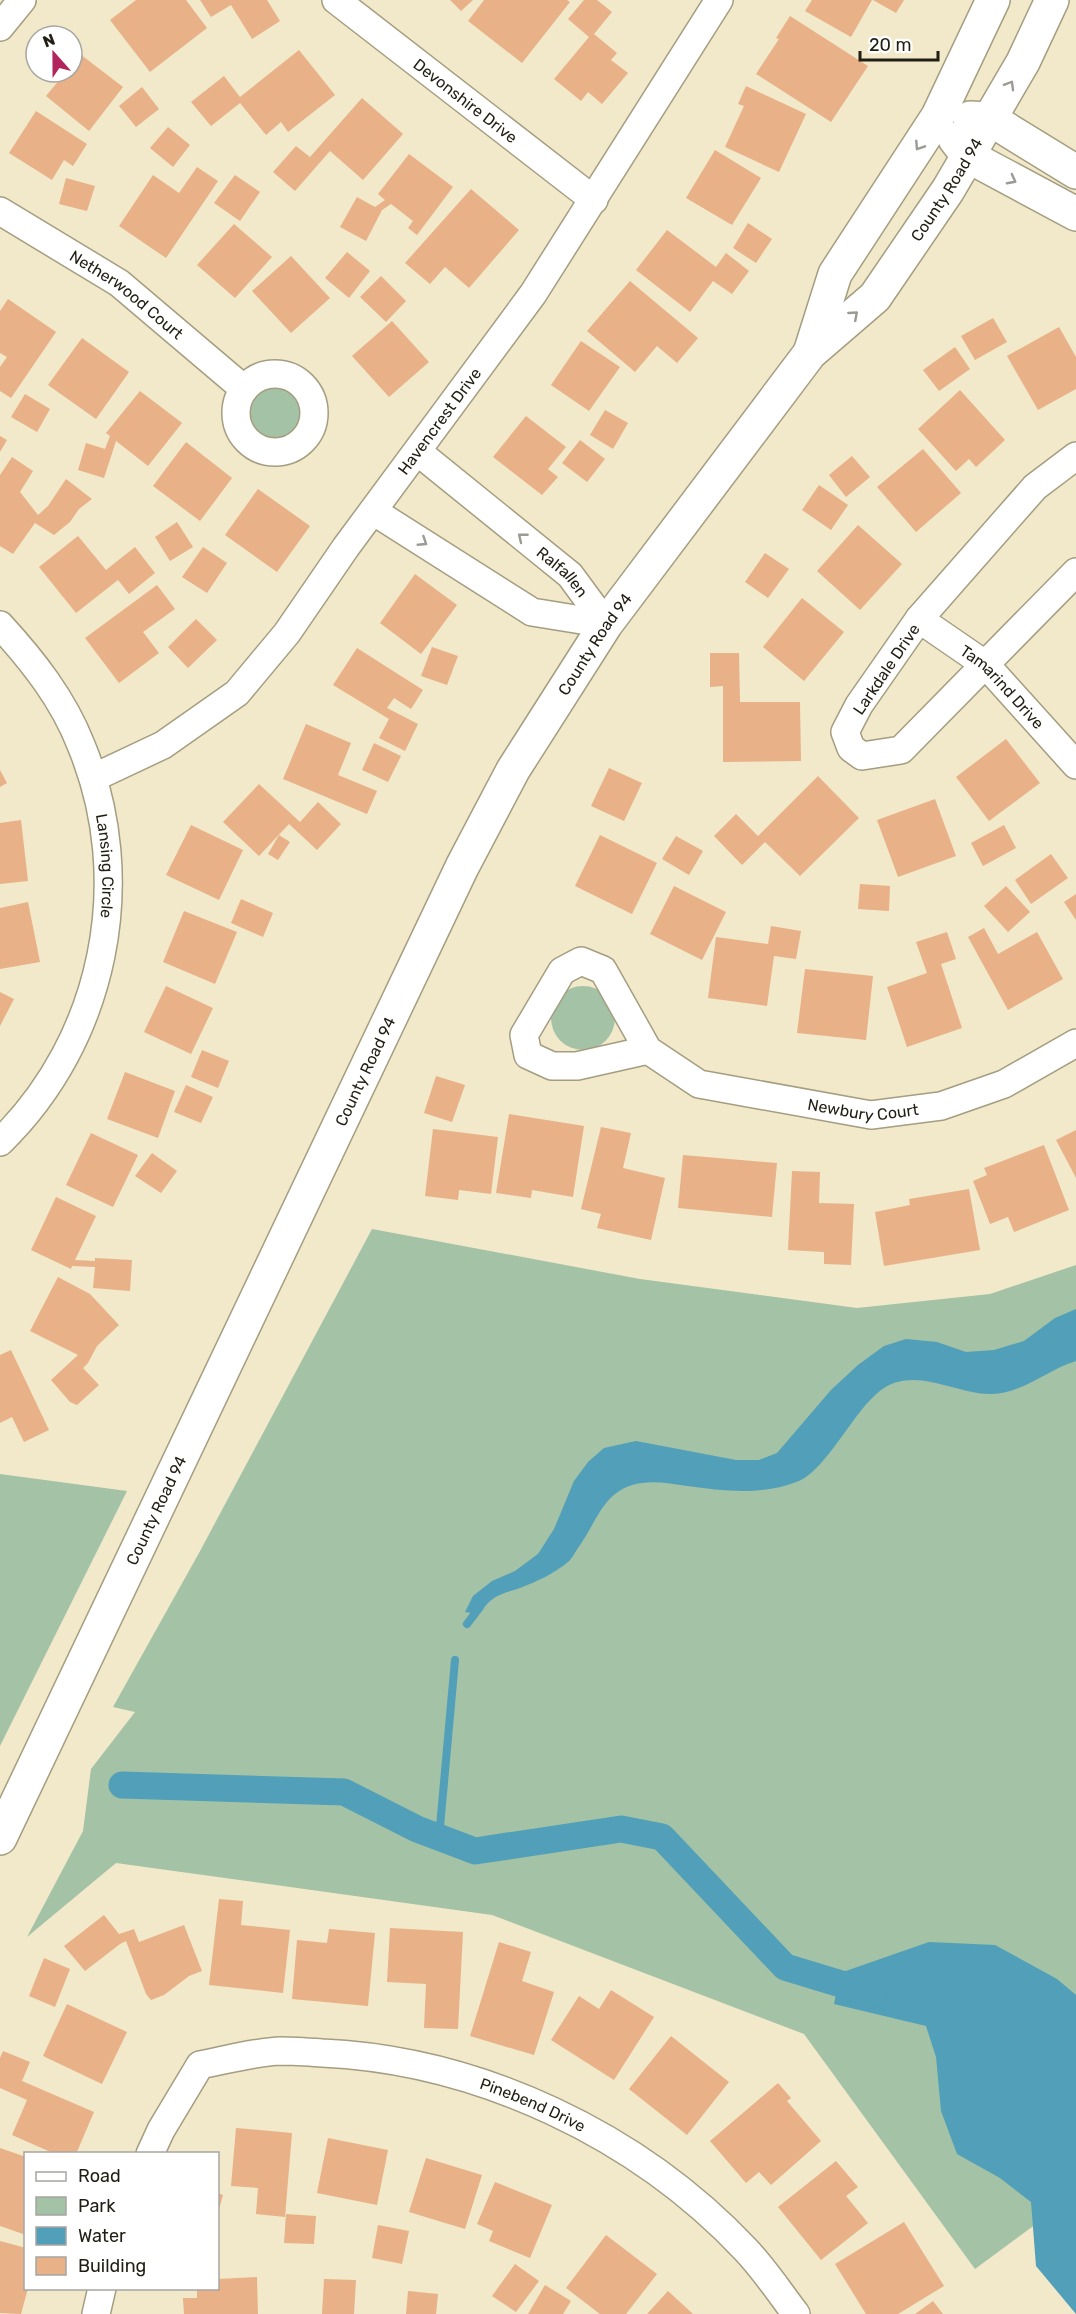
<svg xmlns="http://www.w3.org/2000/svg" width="1076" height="2314" font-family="Rubik,sans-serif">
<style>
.green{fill:#a3c2a6}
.water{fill:#519fb8}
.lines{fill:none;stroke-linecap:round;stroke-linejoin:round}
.stream{stroke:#519fb8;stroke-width:8}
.canal{stroke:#519fb8;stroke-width:27}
.building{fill:#e8b188}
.minor-casing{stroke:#a59d80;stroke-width:30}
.tertiary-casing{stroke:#a59d80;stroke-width:36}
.minor{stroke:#fff;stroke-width:27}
.tertiary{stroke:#fff;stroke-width:33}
.oneway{stroke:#9b9a95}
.labels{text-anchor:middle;stroke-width:5;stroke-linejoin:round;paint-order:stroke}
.street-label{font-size:16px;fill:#211e13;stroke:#fff}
</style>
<rect width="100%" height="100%" fill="#f1e9ca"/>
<g class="green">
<circle cx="283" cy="414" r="33"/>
<circle cx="583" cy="1018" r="32"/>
<polygon points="372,1229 640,1279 857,1308 990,1294 1076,1265 1076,2273 1051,2213 975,2269 804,2034 492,1915 116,1863 27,1937 83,1831 91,1769 135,1712 113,1707 199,1553"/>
<polygon points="0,1474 127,1491 0,1746"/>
</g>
<g class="water">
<path d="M 1076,1309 L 1076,1361 C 1047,1370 1023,1393 992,1394 C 956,1395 915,1365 881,1390 C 854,1410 827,1469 799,1481 C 762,1496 725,1491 687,1486 C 673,1484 656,1481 642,1483 C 604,1488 598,1520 578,1548 C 575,1552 572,1559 568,1562 C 555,1573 536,1582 520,1588 C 512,1591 501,1593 494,1598 C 488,1602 483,1609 478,1614 L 465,1612 L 473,1596 L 492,1581 L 515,1571 L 538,1554 L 554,1529 L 574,1481 L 588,1462 L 604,1448 L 636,1441 L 736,1460 L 759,1460 L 777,1453 L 831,1390 L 858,1365 L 884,1346 L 906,1339 L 937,1342 L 966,1352 L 994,1350 L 1024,1341 L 1055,1318 Z"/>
<polygon points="929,1942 995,1945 1057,1979 1076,1995 1076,2314 1036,2266 1031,2202 1000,2178 957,2154 941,2111 936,2057 926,2026 834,2004 840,1973"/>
</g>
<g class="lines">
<g class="stream">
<polyline points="467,1624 480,1607"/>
<polyline points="439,1838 455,1660"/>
</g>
<polyline class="canal" points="122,1785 344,1792 417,1829 475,1851 621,1829 662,1837 785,1967 874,1994"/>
</g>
<g class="building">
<polygon points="136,0 186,0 207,28 150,72 110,20"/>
<polygon points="200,0 267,0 280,21 252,39 231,5 211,17"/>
<polygon points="450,0 473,0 461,11"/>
<polygon points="484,0 567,0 570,2 522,63 468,21"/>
<polygon points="584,0 597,0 612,12 594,34 617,53 611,60 628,73 602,104 588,92 581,101 554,79 589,37 568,19"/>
<polygon points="812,0 872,0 851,37 805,11"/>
<polygon points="873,0 904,0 896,13"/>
<polygon points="790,16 868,66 831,122 756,74 779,39 776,38"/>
<polygon points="299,50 335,95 288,132 281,122 266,135 240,103 211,126 191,102 224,76 240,97"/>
<polygon points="80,54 123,87 89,131 46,96 66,72 72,72 72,64"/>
<polygon points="746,86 806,114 779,172 725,147 744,106 738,104"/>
<polygon points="142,87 159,109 136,127 119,106"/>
<polygon points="362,98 403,134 363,180 330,151 295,191 273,172 296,146 310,157"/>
<polygon points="36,111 87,144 73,166 64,160 52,180 9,153"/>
<polygon points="168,127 190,145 173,167 150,148"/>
<polygon points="715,150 761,178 732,225 686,198"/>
<polygon points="409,154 453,187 417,235 408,228 413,221 391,204 382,210 366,241 340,227 357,197 375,207 385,200 378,194"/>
<polygon points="197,167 218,181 166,258 119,226 153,175 179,193"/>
<polygon points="235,175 260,192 240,221 214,203"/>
<polygon points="66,178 95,186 87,211 59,204"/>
<polygon points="471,189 519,230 469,288 445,267 430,284 405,263"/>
<polygon points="748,223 772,239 756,263 733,248"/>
<polygon points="234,224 272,257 235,298 197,265"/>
<polygon points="667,230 716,267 726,253 749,271 732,294 713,281 690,312 636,270"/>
<polygon points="347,252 370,271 349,298 325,278"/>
<polygon points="291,256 330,298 291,333 252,291"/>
<polygon points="381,276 406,301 386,322 360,297"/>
<polygon points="630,281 698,338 677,363 657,346 635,372 587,331"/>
<polygon points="8,299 56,332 11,398 0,391 0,367 7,357 0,353 0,311"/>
<polygon points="993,318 1007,342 975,360 961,336"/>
<polygon points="392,321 429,362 389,397 352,356"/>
<polygon points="1059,327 1076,357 1076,389 1038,410 1007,356"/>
<polygon points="82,338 129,372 96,419 48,385"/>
<polygon points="581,341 620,367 589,411 551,385"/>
<polygon points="955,347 970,369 939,391 923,370"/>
<polygon points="960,390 1005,440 976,467 969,459 956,471 918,429"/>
<polygon points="140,391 182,423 148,466 116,441 104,478 78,470 86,443 105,449 110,436 106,433"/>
<polygon points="25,394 50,409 37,432 11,417"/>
<polygon points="605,410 628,423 613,449 590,435"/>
<polygon points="526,416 566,447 548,469 558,477 542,495 493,457"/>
<polygon points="0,436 7,440 0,452"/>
<polygon points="580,440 605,459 587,482 562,463"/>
<polygon points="186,442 232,478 200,521 153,486"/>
<polygon points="923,449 961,493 916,532 877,487"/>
<polygon points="852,456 870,477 846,497 829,475"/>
<polygon points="12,457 33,471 20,492 38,515 48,506 66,479 92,499 79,509 70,522 54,535 35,523 13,554 0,546 0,475"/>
<polygon points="819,485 848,505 831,530 802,510"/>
<polygon points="258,489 310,526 277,572 225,535"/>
<polygon points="177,522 193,547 170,561 155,537"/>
<polygon points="858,525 902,564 860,610 817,571"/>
<polygon points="78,536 106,570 135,547 155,573 129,594 118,580 76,613 39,567"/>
<polygon points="203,547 227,563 207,593 182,577"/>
<polygon points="765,553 789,569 768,598 745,582"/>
<polygon points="415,574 457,605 421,654 380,623"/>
<polygon points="157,585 175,609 143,632 159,653 119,683 85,638"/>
<polygon points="802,598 844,632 804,681 763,647"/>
<polygon points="196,619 217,640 188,668 168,647"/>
<polygon points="432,647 458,656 447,685 421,676"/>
<polygon points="357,648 423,690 411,709 394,698 387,708 418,724 405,751 379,738 389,719 333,685"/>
<polygon points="710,653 739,653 740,702 800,702 801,761 723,762 723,686 710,687"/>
<polygon points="306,724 351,743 338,775 377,791 367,814 283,779"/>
<polygon points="1006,739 1040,783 989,821 956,777"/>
<polygon points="374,743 401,756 388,782 362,770"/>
<polygon points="609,768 642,783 624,821 591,806"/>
<polygon points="0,770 7,783 0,787"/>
<polygon points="818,776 859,818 800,876 765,842 742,865 714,836 736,814 758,836"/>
<polygon points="259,784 300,822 318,802 341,824 317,850 289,824 259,856 223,822"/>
<polygon points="935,799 956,856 898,877 877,820"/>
<polygon points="21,820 28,881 0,884 0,823"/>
<polygon points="191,825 243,850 219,900 166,875"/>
<polygon points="1004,825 1016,848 983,866 971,843"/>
<polygon points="279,835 290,842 278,860 268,854"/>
<polygon points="600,835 657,863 632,914 575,886"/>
<polygon points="676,836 703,851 689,875 662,859"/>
<polygon points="1051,854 1068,878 1031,904 1015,880"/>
<polygon points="860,884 890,886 889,911 858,909"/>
<polygon points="674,886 726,912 702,960 650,934"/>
<polygon points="1006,886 1030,912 1008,932 984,906"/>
<polygon points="1076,894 1076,920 1064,902"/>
<polygon points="241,899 273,913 263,937 231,923"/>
<polygon points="28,902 40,962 0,969 0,908"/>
<polygon points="184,911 237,932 215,984 163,962"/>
<polygon points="771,926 801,931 796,959 774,956 767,1006 708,998 716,937 768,944"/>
<polygon points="984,928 998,954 1037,932 1063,979 1008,1010 968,937"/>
<polygon points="947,932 956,959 941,964 962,1028 907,1047 887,987 927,973 916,942"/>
<polygon points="805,969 873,976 866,1040 797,1033"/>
<polygon points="166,986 213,1008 191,1054 144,1032"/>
<polygon points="0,992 14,999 0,1026"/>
<polygon points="202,1050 229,1061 218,1088 191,1077"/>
<polygon points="125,1072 175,1091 158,1138 107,1119"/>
<polygon points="436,1076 465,1085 452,1122 424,1113"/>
<polygon points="186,1085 213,1097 201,1123 174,1112"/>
<polygon points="509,1114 584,1126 573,1197 532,1190 531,1198 496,1193"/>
<polygon points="601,1127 631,1133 623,1168 665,1178 651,1240 597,1228 601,1214 581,1209"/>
<polygon points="433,1129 498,1137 491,1194 459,1190 458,1200 425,1196"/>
<polygon points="1076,1130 1076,1178 1056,1140"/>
<polygon points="91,1133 138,1155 113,1207 66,1185"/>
<polygon points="1044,1145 1069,1210 1014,1232 1008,1217 990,1224 973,1181 987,1175 984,1168"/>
<polygon points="152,1153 177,1171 161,1193 135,1176"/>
<polygon points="683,1155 777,1163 772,1217 678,1208"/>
<polygon points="792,1171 820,1172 819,1203 854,1204 851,1265 824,1264 824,1252 788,1250"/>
<polygon points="969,1189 980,1250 884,1266 875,1212 910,1205 909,1199"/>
<polygon points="56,1197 96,1216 75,1260 95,1261 95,1258 132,1260 130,1291 93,1288 95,1267 72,1266 71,1269 31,1250"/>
<polygon points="58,1277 90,1294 119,1325 97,1346 88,1363 83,1368 99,1385 77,1405 70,1402 51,1380 78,1355 30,1331"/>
<polygon points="11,1350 49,1430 24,1442 12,1417 0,1423 0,1355"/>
<polygon points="219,1899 243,1901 241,1925 290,1930 283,1993 209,1985"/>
<polygon points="104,1915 119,1934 134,1929 139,1942 184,1925 202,1971 189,1976 164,1995 151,2000 146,1994 126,1941 120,1944 85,1971 64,1946"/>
<polygon points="390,1928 463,1932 458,2029 424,2028 426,1984 387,1982"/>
<polygon points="329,1929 375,1933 368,2006 292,1999 297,1940 327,1943"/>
<polygon points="499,1942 531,1952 522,1981 554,1992 534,2055 470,2036"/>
<polygon points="44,1958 70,1969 55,2007 29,1996"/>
<polygon points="611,1990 654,2017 614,2080 551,2040 579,1996 599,2009"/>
<polygon points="67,2004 127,2032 102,2084 43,2056"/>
<polygon points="671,2036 729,2082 687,2135 629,2089"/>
<polygon points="3,2051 30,2062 22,2081 94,2112 76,2154 55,2154 12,2135 27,2100 0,2088 0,2058"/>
<polygon points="778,2083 791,2098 787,2101 821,2141 771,2185 759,2172 746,2183 710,2141"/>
<polygon points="236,2128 292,2133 285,2217 256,2214 258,2188 231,2186"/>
<polygon points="328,2138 388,2150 377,2205 317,2193"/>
<polygon points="0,2148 26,2157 26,2235 0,2226"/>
<polygon points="426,2158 482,2175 465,2229 409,2212"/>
<polygon points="836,2161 858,2187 846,2196 868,2223 821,2260 778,2207"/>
<polygon points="495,2182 552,2205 530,2258 489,2241 493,2231 477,2224"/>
<polygon points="218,2193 223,2195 218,2213"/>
<polygon points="286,2214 316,2216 314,2244 284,2243"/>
<polygon points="904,2222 944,2286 898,2314 866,2314 835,2264"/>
<polygon points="378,2225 409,2231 402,2264 372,2258"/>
<polygon points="606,2235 657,2274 626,2314 600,2314 566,2288"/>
<polygon points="0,2241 26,2248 26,2288 28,2288 21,2314 0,2313"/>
<polygon points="515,2264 539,2281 516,2312 492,2296"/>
<polygon points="257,2277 258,2314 184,2314 183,2298 197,2298 197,2288 218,2288 218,2279"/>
<polygon points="324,2279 356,2280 354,2314 322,2314"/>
<polygon points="545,2285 571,2301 563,2314 528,2314"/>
<polygon points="408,2291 438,2294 436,2314 406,2314"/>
<polygon points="668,2291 693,2314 647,2314"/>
<polygon points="933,2301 943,2314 915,2314"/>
</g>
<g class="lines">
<defs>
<g id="minor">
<path id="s1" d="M 336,0 L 594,200"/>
<polyline points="0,27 22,0"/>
<path id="s2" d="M 0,211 L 119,283 L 244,389"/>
<circle cx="275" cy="413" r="39"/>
<path id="s3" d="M 418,452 L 570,575 L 606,624"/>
<polyline points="1076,456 1035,487 919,619 859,705 845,732 851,748 862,756 901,750 1076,572"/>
<polyline points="373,511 532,612 606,624"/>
<path id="s4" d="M 919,619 L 986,665 L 1076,765"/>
<path id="s5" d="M 0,625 C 33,661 63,699 81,745 C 137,880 105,1040 0,1142"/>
<path id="s6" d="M 93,778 L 163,745 L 237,693 L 287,633 L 346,547 L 533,294 L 719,0"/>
<path id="s7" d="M 648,1050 L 577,1066 L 552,1066 L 528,1055 L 524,1035 L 562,971 L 581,961 L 603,970 L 648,1050 L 699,1084 L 871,1115 L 941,1106 L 1004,1084 L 1076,1043"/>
<path id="s8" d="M 150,2154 L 161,2130 L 200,2065 C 226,2060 254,2052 281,2051 C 294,2051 308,2052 322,2053 C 479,2060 638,2135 746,2250 C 764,2269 780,2293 796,2314"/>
<polyline points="96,2314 102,2288"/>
</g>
<g id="tertiary">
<polyline points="970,118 990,119 1076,172"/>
<polyline points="955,139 968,156 1076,214"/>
<polyline points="810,353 835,274 938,116 993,0"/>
<path id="s9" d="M 0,1838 L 462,867 L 513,770 L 606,624 L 810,353 L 875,297 L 948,190 L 1023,62 L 1052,0"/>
</g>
</defs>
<use href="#minor" class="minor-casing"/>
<use href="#tertiary" class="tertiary-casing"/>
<use href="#minor" class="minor"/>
<use href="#tertiary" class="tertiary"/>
</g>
<defs><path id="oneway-chevron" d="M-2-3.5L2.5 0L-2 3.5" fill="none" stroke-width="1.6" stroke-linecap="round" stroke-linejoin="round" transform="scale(1.5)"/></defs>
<g class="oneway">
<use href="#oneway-chevron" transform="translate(1010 85) rotate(-60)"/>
<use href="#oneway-chevron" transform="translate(919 146) rotate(123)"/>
<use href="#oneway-chevron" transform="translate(1012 180) rotate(28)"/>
<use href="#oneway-chevron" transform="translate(854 315) rotate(-41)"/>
<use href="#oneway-chevron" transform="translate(522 537) rotate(-141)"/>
<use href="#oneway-chevron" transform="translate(423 542) rotate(33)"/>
</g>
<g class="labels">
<g class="street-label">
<text dy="6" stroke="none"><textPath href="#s1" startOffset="164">Devonshire Drive</textPath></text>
<text dy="6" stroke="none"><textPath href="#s9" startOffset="1912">County Road 94</textPath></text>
<text dy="6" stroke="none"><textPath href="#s2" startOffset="152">Netherwood Court</textPath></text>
<text dy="6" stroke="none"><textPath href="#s6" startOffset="507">Havencrest Drive</textPath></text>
<text dy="6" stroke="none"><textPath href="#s3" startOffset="188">Ralfallen</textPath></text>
<text dy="6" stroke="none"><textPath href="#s9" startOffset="1335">County Road 94</textPath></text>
<text transform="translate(886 669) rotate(-56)" y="6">Larkdale Drive</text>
<text dy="6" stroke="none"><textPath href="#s4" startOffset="108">Tamarind Drive</textPath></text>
<text dy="6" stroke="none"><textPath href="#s5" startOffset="270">Lansing Circle</textPath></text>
<text dy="6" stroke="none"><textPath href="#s9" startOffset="849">County Road 94</textPath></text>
<text dy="6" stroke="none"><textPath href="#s7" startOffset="584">Newbury Court</textPath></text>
<text dy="6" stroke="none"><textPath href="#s9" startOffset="363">County Road 94</textPath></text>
<text dy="6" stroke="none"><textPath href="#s8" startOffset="444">Pinebend Drive</textPath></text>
</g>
</g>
<rect x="24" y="2152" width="195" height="138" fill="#ffffff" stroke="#a6a5a1" stroke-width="1.5"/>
<rect x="36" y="2172" width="30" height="9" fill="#ffffff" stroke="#a6a5a1" stroke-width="1.5"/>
<text x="78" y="2182" font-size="18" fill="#211e13">Road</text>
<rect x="36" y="2197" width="30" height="18" fill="#a3c2a6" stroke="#a6a5a1" stroke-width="1.5"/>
<text x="78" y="2212" font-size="18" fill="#211e13">Park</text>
<rect x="36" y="2227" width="30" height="18" fill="#519fb8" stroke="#a6a5a1" stroke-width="1.5"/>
<text x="78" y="2242" font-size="18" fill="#211e13">Water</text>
<rect x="36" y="2257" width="30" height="18" fill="#e8b188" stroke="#a6a5a1" stroke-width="1.5"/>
<text x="78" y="2272" font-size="18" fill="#211e13">Building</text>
<g transform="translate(54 54) rotate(339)"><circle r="28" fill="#ffffff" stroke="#a6a5a1" stroke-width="1.5"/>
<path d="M0-4.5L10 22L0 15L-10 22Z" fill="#b2255c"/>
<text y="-9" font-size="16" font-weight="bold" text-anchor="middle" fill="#211e13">N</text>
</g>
<path d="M860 51v9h78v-9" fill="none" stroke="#211e13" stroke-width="3"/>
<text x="869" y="51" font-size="18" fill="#211e13" stroke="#ffffff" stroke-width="4.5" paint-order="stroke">20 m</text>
</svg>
